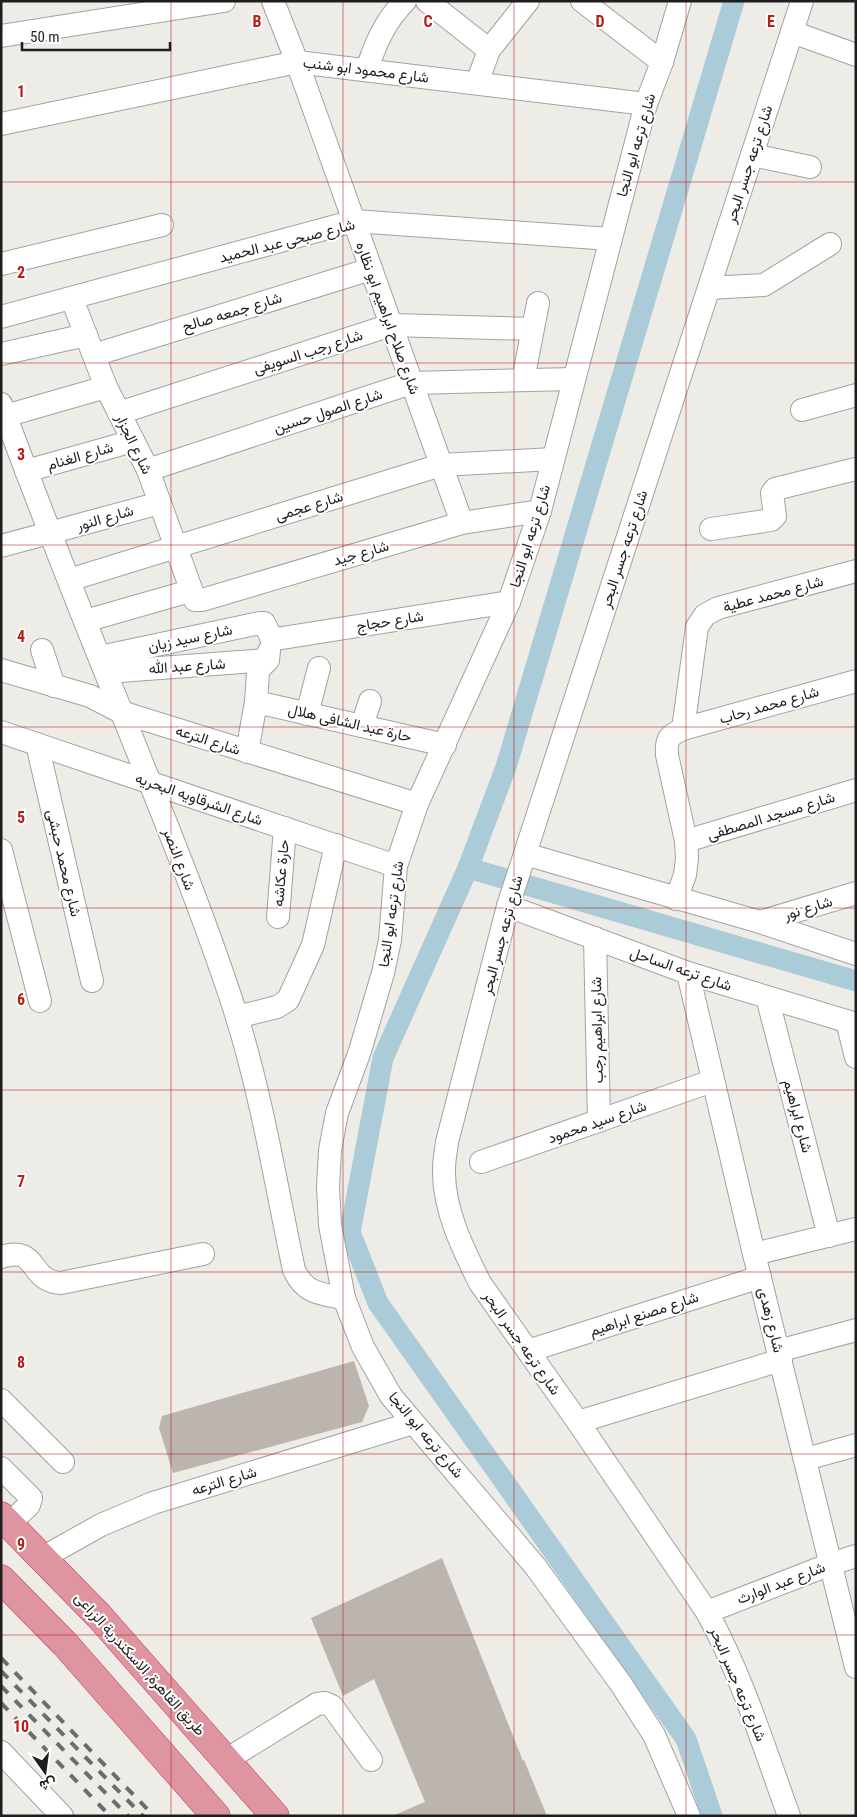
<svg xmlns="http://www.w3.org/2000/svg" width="857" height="1817" font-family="'Roboto Condensed',Vazirmatn,sans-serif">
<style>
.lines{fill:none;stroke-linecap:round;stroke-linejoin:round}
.canal{stroke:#aacbd7;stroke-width:21}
.building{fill:#bbb4af}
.minor-casing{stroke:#a2a2a2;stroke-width:24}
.highway-casing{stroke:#c93661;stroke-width:29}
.minor{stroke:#fff;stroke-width:22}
.highway{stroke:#de959f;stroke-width:28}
.rail{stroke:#6c6c6c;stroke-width:4;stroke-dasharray:10 10;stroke-linecap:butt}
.grid{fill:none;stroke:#b81c14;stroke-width:1;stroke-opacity:0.55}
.labels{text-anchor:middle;stroke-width:4;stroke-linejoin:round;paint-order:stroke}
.street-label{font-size:15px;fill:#1e1e1e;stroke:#fff}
.grid-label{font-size:16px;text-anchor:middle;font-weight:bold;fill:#b81c14;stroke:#fff;stroke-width:4;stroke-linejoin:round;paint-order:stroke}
</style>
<rect width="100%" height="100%" fill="#eeece6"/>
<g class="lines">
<g class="canal">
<polyline points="468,868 856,981"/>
<polyline points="712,1816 686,1739 378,1303 350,1232 383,1058 468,868 506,767 734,1"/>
</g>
</g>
<g class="building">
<polygon points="354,1361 369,1406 362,1422 173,1473 159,1428 162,1416"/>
<polygon points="442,1558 523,1761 524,1760 547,1816 392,1816 425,1802 374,1679 343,1696 311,1618"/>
</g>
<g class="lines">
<defs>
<g id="minor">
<polyline points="273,1 297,62 462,523"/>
<polyline points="427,1 489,50"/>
<polyline points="582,1 662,62"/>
<polyline points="680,1 662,62 646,104 540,511 509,602 417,804 396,866 390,940 383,973 360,1051 337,1113 330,1150 328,1187 330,1225 344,1298 363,1347 391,1396 535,1566 621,1684 654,1735 689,1816"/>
<polyline points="792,32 856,55"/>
<polyline points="1,36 224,1"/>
<path d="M 367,70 C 375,44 385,21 405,1"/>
<polyline points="477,83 489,50 528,1"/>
<polyline points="1,124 297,62 646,104"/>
<polyline points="752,155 810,167"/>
<polyline points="1,264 162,225"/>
<polyline points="709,288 764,285 830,244"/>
<polyline points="72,299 106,387 148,470 195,600 202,600 462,523 540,511"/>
<polyline points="1,317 354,221 610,239"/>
<polyline points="1,354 86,335"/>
<polyline points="94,355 371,269"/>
<polyline points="523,380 538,303"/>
<path d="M 1,404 C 40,508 80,611 122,713 C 162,813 203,912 236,1014 C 262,1097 276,1185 294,1270 C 305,1294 321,1294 344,1298"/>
<polyline points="802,410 856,395"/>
<polyline points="119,413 391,325 532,329"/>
<polyline points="5,416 106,387"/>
<polyline points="148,470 411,383 574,379"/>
<polyline points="26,471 133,441"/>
<polyline points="711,529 771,520 775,516 772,493 775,489 856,469"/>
<polyline points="1,546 160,503"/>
<polyline points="69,580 441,465 553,459"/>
<polyline points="85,621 190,591"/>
<polyline points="271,637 276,639 509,602"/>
<polyline points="42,650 54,686"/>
<polyline points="100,657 260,623 264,623 271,637"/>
<polyline points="1,670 90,696 121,712 417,804"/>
<polyline points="106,672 268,660"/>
<polyline points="256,702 445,745"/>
<polyline points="307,714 319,668"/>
<polyline points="362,726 370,701"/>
<polyline points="683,729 697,627 705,615 718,608 856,571"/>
<polyline points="1,732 396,866"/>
<polyline points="37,744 92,981"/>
<polyline points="247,752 256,702 258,672 260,668 268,660 269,651"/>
<polyline points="686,841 856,790"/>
<polyline points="1,850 40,1001"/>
<polyline points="525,854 760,922 856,954"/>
<path d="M 676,899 L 685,875 L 687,858 L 686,841 L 667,755 C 666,739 668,736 683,729 L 856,681"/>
<polyline points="508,906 688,973 856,1024"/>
<polyline points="278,917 285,828"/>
<polyline points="760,922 856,893"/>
<polyline points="595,938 599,1121"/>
<polyline points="688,973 754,1254 856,1667"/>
<polyline points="767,997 829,1236"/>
<polyline points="237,1017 277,1007 288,1000 313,945 336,845"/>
<polyline points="847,1021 856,1057"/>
<polyline points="481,1162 712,1081"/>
<polyline points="754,1254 856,1229"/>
<path d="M 1,1257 C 40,1245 27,1281 61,1283 L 203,1254"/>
<polyline points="528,1351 760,1277"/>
<polyline points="778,1351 856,1330"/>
<polyline points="1,1400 63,1462"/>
<polyline points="578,1422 781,1360"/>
<polyline points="806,1459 856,1445"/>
<polyline points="1,1468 31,1498 29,1505 9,1524"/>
<polyline points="42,1558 101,1525 153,1503 413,1423"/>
<polyline points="707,1612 831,1564 856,1556"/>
<polyline points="1,1752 62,1816"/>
<polyline points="226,1760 317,1704 325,1703 332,1706 371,1760"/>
<path d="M 789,1816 C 764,1747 742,1676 707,1612 L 578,1422 L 480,1283 C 463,1249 443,1209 444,1169 C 444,1160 446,1151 447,1142 L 508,906 L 802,1"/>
</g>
<g id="highway">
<polyline points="1,1516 99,1616 275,1816"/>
<polyline points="1,1579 65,1644 216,1816"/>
</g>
</defs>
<use href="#minor" class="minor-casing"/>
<use href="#highway" class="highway-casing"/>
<use href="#minor" class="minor"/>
<use href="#highway" class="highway"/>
<g class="rail">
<polyline points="1,1658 154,1816"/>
<polyline points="1,1671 143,1816"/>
<polyline points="1,1686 128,1816"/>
<polyline points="1,1703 110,1816"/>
</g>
</g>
<path class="grid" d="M 171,1 L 171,1816M 343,1 L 343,1816M 514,1 L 514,1816M 686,1 L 686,1816M 1,182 L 856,182M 1,363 L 856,363M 1,545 L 856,545M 1,727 L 856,727M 1,908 L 856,908M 1,1090 L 856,1090M 1,1272 L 856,1272M 1,1454 L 856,1454M 1,1635 L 856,1635"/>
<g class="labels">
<g class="street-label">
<text transform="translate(366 70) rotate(7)" y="5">شارع محمود ابو شنب</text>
<text transform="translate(636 145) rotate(-74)" y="5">شارع ترعه ابو النجا</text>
<text transform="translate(749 164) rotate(-72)" y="5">شارع ترعه جسر البحر</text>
<text transform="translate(287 241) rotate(-14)" y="5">شارع صبحى عبد الحميد</text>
<text transform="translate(232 312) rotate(-17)" y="5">شارع جمعه صالح</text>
<text transform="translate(388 318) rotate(70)" y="5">شارع صلاح ابراهيم ابو نظاره</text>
<text transform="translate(308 352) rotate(-18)" y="5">شارع رجب السويفى</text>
<text transform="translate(328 411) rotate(-18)" y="5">شارع الصول حسين</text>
<text transform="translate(134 444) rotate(64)" y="5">شارع الجزار</text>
<text transform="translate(80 456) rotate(-16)" y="5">شارع الغنام</text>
<text transform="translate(309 506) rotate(-17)" y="5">شارع عجمى</text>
<text transform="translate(105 518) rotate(-16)" y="5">شارع النور</text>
<text transform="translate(530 536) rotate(-73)" y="5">شارع ترعه ابو النجا</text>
<text transform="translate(624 549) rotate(-72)" y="5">شارع ترعه جسر البحر</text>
<text transform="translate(361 553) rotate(-16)" y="5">شارع جيد</text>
<text transform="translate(773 594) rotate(-15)" y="5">شارع محمد عطية</text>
<text transform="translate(390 621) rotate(-9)" y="5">شارع حجاج</text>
<text transform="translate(190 638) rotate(-12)" y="5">شارع سيد زيان</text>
<text transform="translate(187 666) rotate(-4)" y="5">شارع عبد الله</text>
<text transform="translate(769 705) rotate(-16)" y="5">شارع محمد رحاب</text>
<text transform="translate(350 723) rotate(13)" y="5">حارة عبد الشافى هلال</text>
<text transform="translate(208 740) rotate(18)" y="5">شارع الترعه</text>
<text transform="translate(199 799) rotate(19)" y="5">شارع الشرقاويه البحريه</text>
<text transform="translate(771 816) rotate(-17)" y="5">شارع مسجد المصطفى</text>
<text transform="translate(179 859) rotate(69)" y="5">شارع النصر</text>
<text transform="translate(64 863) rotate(77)" y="5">شارع محمد حبشى</text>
<text transform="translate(281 873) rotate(-85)" y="5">حارة عكاشه</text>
<text transform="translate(808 908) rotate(-17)" y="5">شارع نور</text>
<text transform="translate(391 914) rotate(-82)" y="5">شارع ترعه ابو النجا</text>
<text transform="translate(502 935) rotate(-75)" y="5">شارع ترعه جسر البحر</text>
<text transform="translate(681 969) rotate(19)" y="5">شارع ترعه الساحل</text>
<text transform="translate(597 1030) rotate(-91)" y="5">شارع ابراهيم رجب</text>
<text transform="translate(798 1116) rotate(75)" y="5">شارع ابراهيم</text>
<text transform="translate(597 1122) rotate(-19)" y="5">شارع سيد محمود</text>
<text transform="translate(644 1314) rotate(-18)" y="5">شارع مصنع ابراهيم</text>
<text transform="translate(771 1320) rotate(76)" y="5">شارع زهدى</text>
<text transform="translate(522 1343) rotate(55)" y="5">شارع ترعه جسر البحر</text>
<text transform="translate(426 1435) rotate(50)" y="5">شارع ترعه ابو النجا</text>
<text transform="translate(224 1481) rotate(-17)" y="5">شارع الترعه</text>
<text transform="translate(781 1583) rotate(-21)" y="5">شارع عبد الوارث</text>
<text transform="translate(140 1664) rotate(48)" y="5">طريق القاهرة, الاسكندرية الزراعى</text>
<text transform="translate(738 1684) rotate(67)" y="5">شارع ترعه جسر البحر</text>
</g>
</g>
<g class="grid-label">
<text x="257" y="27">B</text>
<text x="428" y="27">C</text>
<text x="600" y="27">D</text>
<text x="771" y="27">E</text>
<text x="21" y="97">1</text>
<text x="21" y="278">2</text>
<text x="21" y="460">3</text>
<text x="21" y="642">4</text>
<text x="21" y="823">5</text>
<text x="21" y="1005">6</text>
<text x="21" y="1187">7</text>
<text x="21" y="1368">8</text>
<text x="21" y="1550">9</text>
<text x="21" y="1732">10</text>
</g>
<rect width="857" height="1817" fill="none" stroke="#1e1e1e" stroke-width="5"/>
<g transform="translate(45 1772) rotate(166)" stroke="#ffffff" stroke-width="4" paint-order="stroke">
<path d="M0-4L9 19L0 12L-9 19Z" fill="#1e1e1e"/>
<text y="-8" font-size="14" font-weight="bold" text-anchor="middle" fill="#1e1e1e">ش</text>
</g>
<path d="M22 42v8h148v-8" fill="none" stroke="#1e1e1e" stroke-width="2.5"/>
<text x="30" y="42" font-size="15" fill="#1e1e1e" stroke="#ffffff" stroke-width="4" paint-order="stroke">50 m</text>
</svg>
